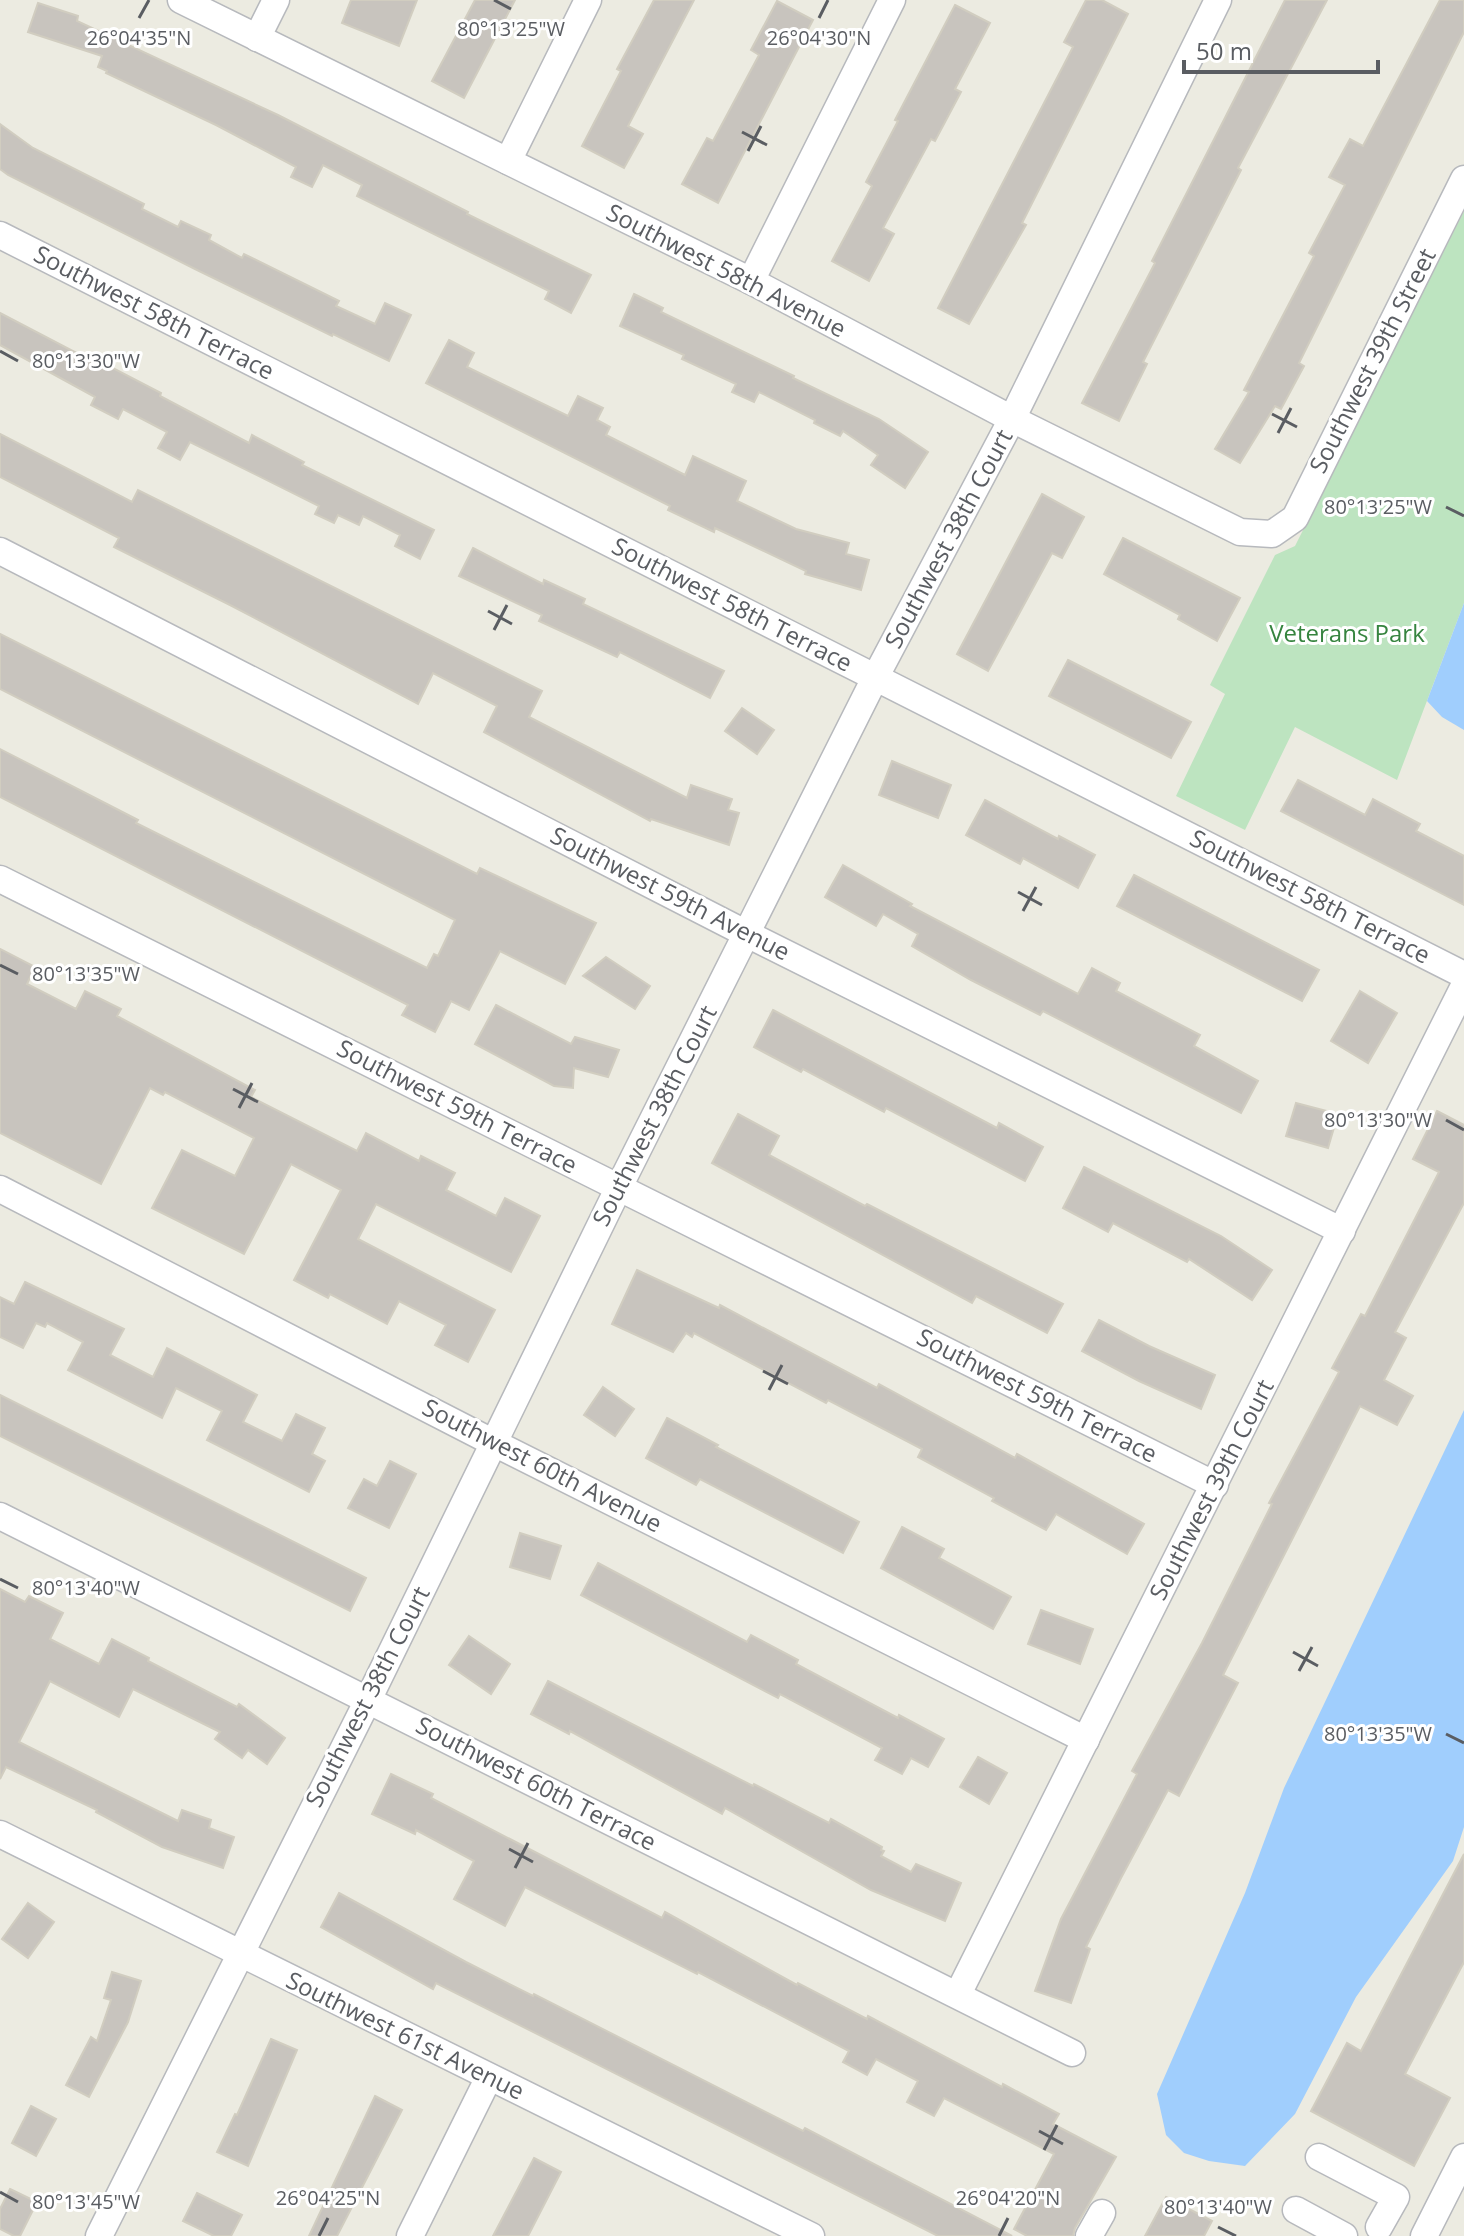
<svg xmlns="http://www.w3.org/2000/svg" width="1464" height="2236" font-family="'Open Sans',sans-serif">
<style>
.green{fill:#bde4c0}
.water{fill:#a0cefd}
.building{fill:#c8c4be;stroke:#d1cdc0;stroke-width:2}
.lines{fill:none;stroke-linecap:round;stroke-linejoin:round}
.minor-casing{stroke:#b7b9bd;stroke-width:29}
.minor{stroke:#fff;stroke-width:26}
.ticks{fill:none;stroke:#5a5d62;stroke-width:3}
.labels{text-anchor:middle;stroke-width:6;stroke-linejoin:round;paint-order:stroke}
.street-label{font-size:24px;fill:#5a5d62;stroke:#fff}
.park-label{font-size:24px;fill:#36843f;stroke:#fff}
.ticks-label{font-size:20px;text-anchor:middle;fill:#5a5d62;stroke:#fff;stroke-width:6;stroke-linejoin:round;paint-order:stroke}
</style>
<rect width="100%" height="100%" fill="#ecebe1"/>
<polygon class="green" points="1464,211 1464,603 1397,780 1295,727 1245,830 1176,796 1225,694 1210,685 1275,555 1295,546"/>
<g class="water">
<polygon points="1464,603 1464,730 1442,717 1427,701"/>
<polygon points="1464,1410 1464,1827 1453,1861 1356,1997 1295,2114 1245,2166 1209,2161 1184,2153 1166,2135 1157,2094 1245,1893 1284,1788"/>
</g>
<g class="building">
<polygon points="351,0 417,0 399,46 342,23"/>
<polygon points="475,0 515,0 464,98 432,81"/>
<polygon points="654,0 694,0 628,126 643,134 624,168 582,146 621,71 617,69"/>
<polygon points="1086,0 1102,0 1128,14 1022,223 1026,225 969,324 938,308 1073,47 1064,42"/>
<polygon points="1285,0 1327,0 1238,168 1241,170 1143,362 1147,364 1119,421 1082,403 1155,263 1152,261"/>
<polygon points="1440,0 1464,0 1464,32 1299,363 1304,366 1281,409 1275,406 1240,463 1215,449 1249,392 1244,390 1314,256 1309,253 1345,185 1329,177 1350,139 1363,146"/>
<polygon points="777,1 813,20 718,203 682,184 707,138 713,141 759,55 751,50"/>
<polygon points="38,3 78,16 77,21 278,115 468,212 467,214 591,275 571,313 545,299 549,291 357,196 362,185 323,165 312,187 291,177 296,167 216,125 106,73 107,71 98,67 102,56 28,32"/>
<polygon points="955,5 990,23 955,89 961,92 935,141 931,139 883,228 894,234 869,281 832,261 872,186 866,182 898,121 895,120"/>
<polygon points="0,124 33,148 144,204 142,209 178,227 181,221 211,235 209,240 242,258 244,254 339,301 336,306 375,324 385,303 411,315 389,361 333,334 332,336 195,269 8,175 0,169"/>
<polygon points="634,294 663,308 661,312 794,376 793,378 879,419 928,452 905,488 871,465 878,455 843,431 840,436 814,423 815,420 759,392 754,402 732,392 736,384 682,359 684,355 620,326"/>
<polygon points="0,313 109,370 111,367 161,393 160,396 249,443 252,435 304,462 302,465 434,530 420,559 395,546 400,535 363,516 359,525 338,515 334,523 315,514 319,506 190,442 180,460 158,448 167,432 123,409 118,419 91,405 95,397 0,345"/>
<polygon points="449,340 474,353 467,367 568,416 578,396 603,408 597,420 610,427 606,435 685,475 693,456 746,481 737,501 796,529 849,543 846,554 869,560 861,590 805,574 806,571 715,528 714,532 668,510 670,506 426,383"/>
<polygon points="0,434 132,502 138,490 542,691 529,717 687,798 691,785 732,799 728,810 739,813 729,845 651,819 650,821 484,732 497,706 433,673 418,704 230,605 114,547 119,538 0,477"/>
<polygon points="1042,494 1084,517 1062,558 1052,553 988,671 957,654"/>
<polygon points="1123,538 1240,598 1217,641 1178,619 1180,615 1104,574"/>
<polygon points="473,548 543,584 544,580 585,599 583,604 724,671 710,698 620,652 617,657 539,621 542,615 459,576"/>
<polygon points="0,634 477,874 480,868 596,923 565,984 500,951 469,1010 451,1001 435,1032 402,1015 408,1005 0,797 0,749 138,820 136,823 427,968 434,954 438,956 455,920 0,689"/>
<polygon points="1068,660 1191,722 1171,758 1049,696"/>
<polygon points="742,708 774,730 757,754 725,731"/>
<polygon points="892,761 951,785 938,818 879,795"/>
<polygon points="1298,780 1365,815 1373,799 1420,824 1416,831 1464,856 1464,905 1281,811"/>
<polygon points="985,800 1058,839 1059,836 1095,855 1078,888 1023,858 1020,864 966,835"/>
<polygon points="843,865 912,904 910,906 1078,994 1092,968 1120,983 1116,991 1200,1035 1194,1046 1258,1081 1241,1113 1043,1011 1040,1015 971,980 912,946 918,934 883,914 876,926 825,897"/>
<polygon points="1134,875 1319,970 1302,1001 1117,906"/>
<polygon points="0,949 35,967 27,984 76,1009 85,991 121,1009 117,1016 255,1090 251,1097 357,1151 366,1133 419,1161 421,1156 455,1173 446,1190 496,1216 505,1198 540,1216 511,1272 376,1204 358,1239 495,1310 468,1362 435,1345 446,1325 399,1301 387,1324 330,1294 328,1298 294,1280 341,1190 291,1164 244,1254 152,1208 182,1150 235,1176 254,1138 165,1092 163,1095 150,1088 101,1184 0,1133"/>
<polygon points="606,957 650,986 635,1009 583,976"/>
<polygon points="1360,991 1397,1013 1368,1063 1331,1041"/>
<polygon points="496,1005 571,1044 575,1037 619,1050 608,1077 574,1068 573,1088 554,1086 475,1044"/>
<polygon points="773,1010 997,1128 999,1123 1043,1147 1025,1181 886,1108 884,1112 803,1069 801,1072 754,1047"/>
<polygon points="1296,1103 1338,1114 1328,1148 1286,1136"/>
<polygon points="1437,1111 1464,1125 1464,1203 1395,1332 1406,1338 1384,1380 1413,1396 1397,1425 1360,1406 1223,1675 1238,1683 1179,1796 1168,1790 1121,1878 1086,1947 1090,1949 1071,2003 1035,1991 1061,1919 1137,1774 1132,1771 1202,1643 1272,1504 1269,1503 1339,1372 1332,1368 1361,1314 1365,1316 1439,1172 1413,1159"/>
<polygon points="738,1114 779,1136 769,1155 865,1206 867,1204 1063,1304 1047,1333 976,1296 972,1303 712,1163"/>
<polygon points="1084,1167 1221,1236 1272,1270 1252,1300 1189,1259 1187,1262 1113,1223 1108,1232 1063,1208"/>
<polygon points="637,1270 719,1308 720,1305 877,1388 879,1384 1015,1458 1017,1454 1144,1524 1127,1554 1056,1514 1046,1530 992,1501 994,1498 918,1457 922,1449 828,1400 826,1403 694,1333 692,1337 686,1333 673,1352 612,1324"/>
<polygon points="25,1282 124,1329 110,1355 153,1377 167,1348 257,1395 243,1422 282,1441 296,1414 325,1428 312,1454 325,1461 309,1492 207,1440 222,1411 176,1388 162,1418 68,1370 83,1342 47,1323 45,1327 36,1323 23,1348 0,1337 0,1297 14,1304"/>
<polygon points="1099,1320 1149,1346 1215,1375 1201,1409 1139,1381 1082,1351"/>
<polygon points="603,1387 634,1409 615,1436 584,1415"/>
<polygon points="0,1395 366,1578 350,1611 0,1436"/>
<polygon points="667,1418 718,1445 716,1447 859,1522 843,1553 700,1479 696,1485 646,1458"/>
<polygon points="390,1461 416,1474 389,1528 348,1508 364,1479 377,1486"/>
<polygon points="902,1527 944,1549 939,1558 1011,1597 993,1629 881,1568"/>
<polygon points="520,1533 561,1546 550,1579 510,1567"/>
<polygon points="598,1563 747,1642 751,1635 798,1660 796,1664 898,1718 899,1715 944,1739 928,1767 911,1758 902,1774 875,1760 882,1748 780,1694 778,1698 581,1595"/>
<polygon points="0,1589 25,1602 29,1596 63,1613 50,1639 99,1664 112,1639 149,1658 148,1661 237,1707 239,1704 285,1738 267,1764 248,1750 242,1758 215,1739 220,1732 133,1689 119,1717 50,1681 19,1742 178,1821 182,1810 211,1820 209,1828 234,1837 223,1868 162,1847 96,1812 97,1810 6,1767 0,1779"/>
<polygon points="1041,1610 1093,1629 1080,1664 1028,1644"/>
<polygon points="469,1636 510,1664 491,1694 449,1665"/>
<polygon points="548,1681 753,1786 754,1784 829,1823 831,1819 882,1847 881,1850 884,1851 881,1856 911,1872 916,1864 961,1883 945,1921 871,1890 725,1808 722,1814 570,1731 569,1734 531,1714"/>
<polygon points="978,1757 1007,1773 989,1804 960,1787"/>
<polygon points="391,1774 433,1794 431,1798 662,1918 665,1912 797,1985 798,1983 867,2019 868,2016 1002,2087 1003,2084 1059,2114 1053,2124 1116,2157 1075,2228 1073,2236 1027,2236 1014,2229 1054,2154 944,2098 934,2116 907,2102 918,2081 876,2059 867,2075 843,2062 849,2051 698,1972 697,1974 525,1887 505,1926 454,1899 474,1861 416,1830 415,1834 372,1814"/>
<polygon points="1464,1854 1464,1962 1405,2074 1450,2098 1414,2166 1311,2111 1347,2043 1361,2051"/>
<polygon points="339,1893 466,1962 533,1996 534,1994 803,2131 805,2128 1012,2236 938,2236 436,1983 433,1989 321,1927"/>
<polygon points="28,1903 54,1922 28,1958 2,1939"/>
<polygon points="112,1972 141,1981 128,2022 89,2097 66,2085 91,2037 97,2041 111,2000 104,1998"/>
<polygon points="271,2039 297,2050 248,2166 217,2152 235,2114 237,2115"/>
<polygon points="375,2096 402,2110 337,2236 309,2236"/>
<polygon points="31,2106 56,2119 36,2156 12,2143"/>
<polygon points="534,2158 561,2172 528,2236 493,2236"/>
<polygon points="10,2189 37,2202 20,2236 14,2236 0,2229 0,2209"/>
<polygon points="197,2193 242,2215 231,2236 214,2236 183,2221"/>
<polygon points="1166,2197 1212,2221 1204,2236 1145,2236"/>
</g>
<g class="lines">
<defs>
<g id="minor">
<polyline points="181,0 751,281 1012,419 1240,532 1272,534 1295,518 1464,179"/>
<polyline points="257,38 276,0"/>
<polyline points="508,161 588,0"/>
<polyline points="0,235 1464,975"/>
<polyline points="751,281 892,0"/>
<polyline points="0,551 747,934 1342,1231"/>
<polyline points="0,879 1215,1485"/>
<polyline points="0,1189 494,1443 1086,1740"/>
<polyline points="0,1516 1072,2053"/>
<polyline points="0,1834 811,2236"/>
<polyline points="958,1994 1464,986"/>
<polyline points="1319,2157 1396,2197 1379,2227"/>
<polyline points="1296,2210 1344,2236"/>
<polyline points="99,2236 368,1700 619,1187 875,678 1012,419 1218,0"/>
<polyline points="410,2236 489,2077"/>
<polyline points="1089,2236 1102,2213"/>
<polyline points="1424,2236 1464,2157"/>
</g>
</defs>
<use href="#minor" class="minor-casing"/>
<use href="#minor" class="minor"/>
</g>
<path class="ticks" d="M 494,0 L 511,9M 139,18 L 149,0M 819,18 L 828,0M 742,132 L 767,145M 748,151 L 761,126M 0,351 L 18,361M 1272,414 L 1297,427M 1278,433 L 1291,408M 1446,507 L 1464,516M 488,611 L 512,624M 494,630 L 507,605M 1018,892 L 1042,905M 1023,911 L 1036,887M 0,965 L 18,974M 233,1089 L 258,1102M 239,1108 L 252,1083M 1446,1120 L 1464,1130M 763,1371 L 788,1384M 769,1390 L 782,1365M 0,1579 L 18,1588M 1293,1652 L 1318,1666M 1299,1671 L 1312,1647M 1446,1734 L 1464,1743M 509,1849 L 533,1862M 515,1868 L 528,1843M 1039,2131 L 1063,2144M 1044,2150 L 1057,2125M 0,2192 L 18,2202M 1218,2227 L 1236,2236M 319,2236 L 328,2218M 999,2236 L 1008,2218"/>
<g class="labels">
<g class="street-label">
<text transform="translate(726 271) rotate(27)" y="8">Southwest 58th Avenue</text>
<text transform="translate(154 313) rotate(27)" y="8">Southwest 58th Terrace</text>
<text transform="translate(1373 361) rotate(-63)" y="8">Southwest 39th Street</text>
<text transform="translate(949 539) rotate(-62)" y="8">Southwest 38th Court</text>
<text transform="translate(732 605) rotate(27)" y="8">Southwest 58th Terrace</text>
<text transform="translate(670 894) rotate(27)" y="8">Southwest 59th Avenue</text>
<text transform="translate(1310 897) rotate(27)" y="8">Southwest 58th Terrace</text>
<text transform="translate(457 1107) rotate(27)" y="8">Southwest 59th Terrace</text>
<text transform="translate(655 1116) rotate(-63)" y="8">Southwest 38th Court</text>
<text transform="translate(1037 1396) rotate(27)" y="8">Southwest 59th Terrace</text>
<text transform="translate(542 1466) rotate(27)" y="8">Southwest 60th Avenue</text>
<text transform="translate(1212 1490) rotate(-63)" y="8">Southwest 39th Court</text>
<text transform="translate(368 1697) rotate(-63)" y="8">Southwest 38th Court</text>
<text transform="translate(536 1784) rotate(27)" y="8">Southwest 60th Terrace</text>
<text transform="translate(405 2036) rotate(26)" y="8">Southwest 61st Avenue</text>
</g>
<g class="park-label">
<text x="1347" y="642">Veterans Park</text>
</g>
</g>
<g class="ticks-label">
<text x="511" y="36">80°13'25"W</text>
<text x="139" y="45">26°04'35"N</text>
<text x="819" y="45">26°04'30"N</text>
<text x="86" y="368">80°13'30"W</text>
<text x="1378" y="514">80°13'25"W</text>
<text x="86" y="981">80°13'35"W</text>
<text x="1378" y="1127">80°13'30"W</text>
<text x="86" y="1595">80°13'40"W</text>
<text x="1378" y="1741">80°13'35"W</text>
<text x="328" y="2205">26°04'25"N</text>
<text x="1008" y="2205">26°04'20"N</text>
<text x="86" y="2209">80°13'45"W</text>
<text x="1218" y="2214">80°13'40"W</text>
</g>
<path d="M1184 60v12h194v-12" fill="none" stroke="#5a5d62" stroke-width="4"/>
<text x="1196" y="60" font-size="24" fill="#5a5d62" stroke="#ffffff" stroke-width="6" paint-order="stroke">50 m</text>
</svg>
